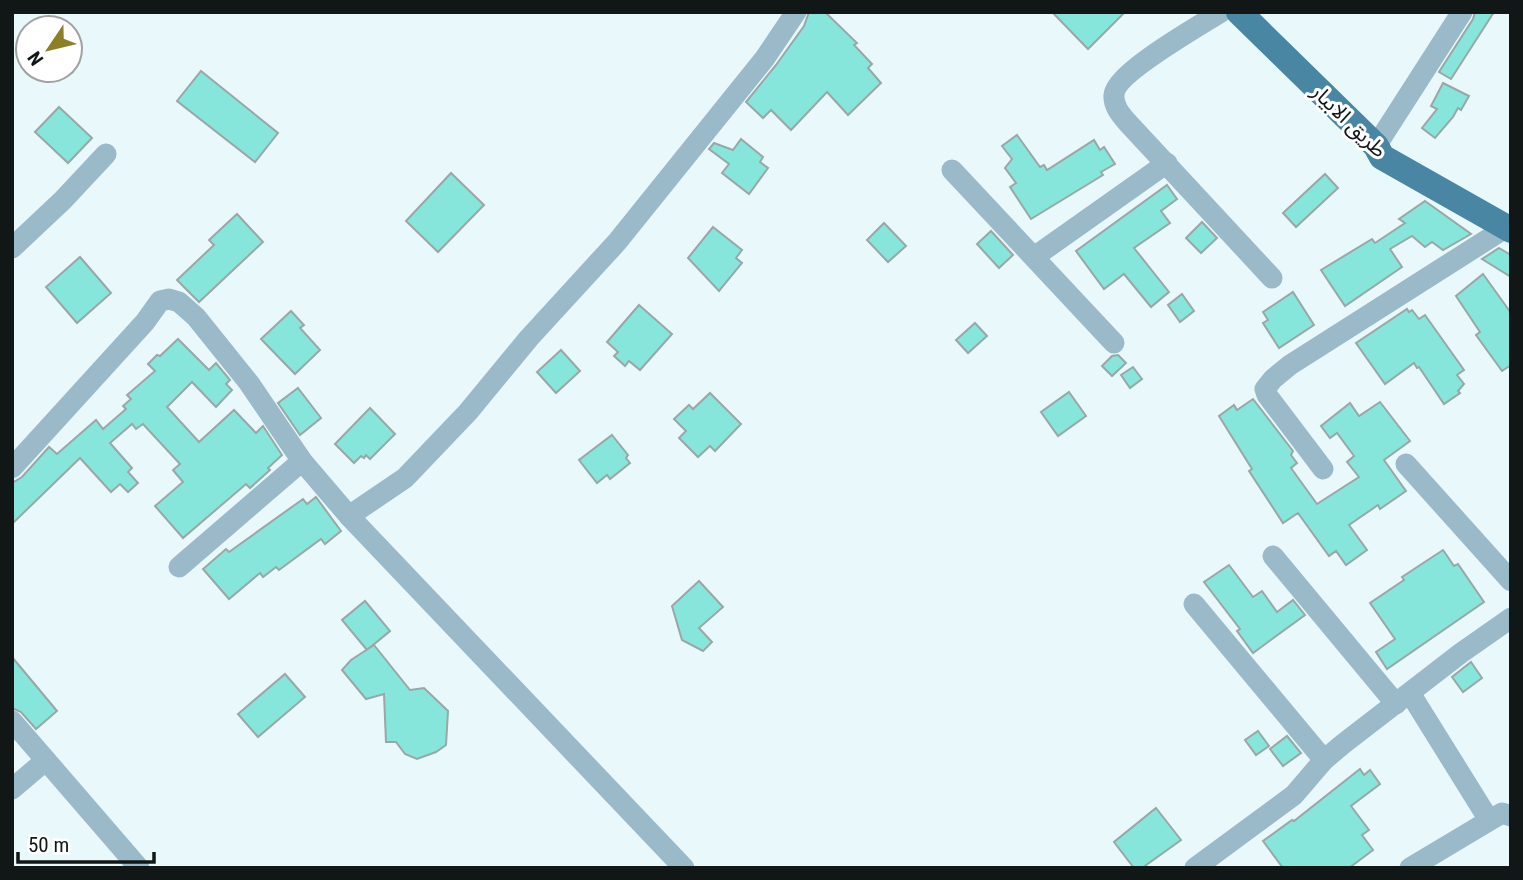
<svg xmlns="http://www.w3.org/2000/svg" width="1523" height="880" font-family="'Roboto Condensed','Noto Sans Arabic',sans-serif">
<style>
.building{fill:#87e6dc;stroke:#99a7a6;stroke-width:2}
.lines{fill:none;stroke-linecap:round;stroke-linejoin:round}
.minor{stroke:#9ab9c9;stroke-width:21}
.major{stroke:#4886a3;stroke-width:26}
.labels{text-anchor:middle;stroke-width:6;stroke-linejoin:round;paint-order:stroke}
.street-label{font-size:21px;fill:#111617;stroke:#fff}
</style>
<rect width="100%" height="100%" fill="#e9f8fb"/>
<g class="building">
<polygon points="809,12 825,12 857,43 854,45 872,64 868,68 881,83 848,115 827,92 791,130 771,110 763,118 746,102 776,65 804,26"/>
<polygon points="1052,12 1125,12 1088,49"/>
<polygon points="1475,12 1494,12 1451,79 1439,72 1473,19"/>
<polygon points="201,71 278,133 255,162 177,101"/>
<polygon points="1443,83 1469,96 1461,110 1458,108 1453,117 1435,138 1422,128 1437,109 1431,106"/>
<polygon points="59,107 92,138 68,163 35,132"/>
<polygon points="1017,135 1040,167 1044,165 1047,170 1094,140 1100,150 1104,147 1115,164 1101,172 1103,175 1031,219 1010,187 1016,183 1005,168 1012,159 1002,146"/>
<polygon points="741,139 763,157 760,162 768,168 749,194 722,173 729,164 709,149 714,143 733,150"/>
<polygon points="451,173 484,205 438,252 406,221"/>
<polygon points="1325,174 1338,188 1296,227 1283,213"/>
<polygon points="1167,185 1177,199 1161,211 1170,223 1134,248 1169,292 1151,307 1124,274 1104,289 1076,251"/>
<polygon points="1425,201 1471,234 1443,250 1432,242 1425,247 1412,236 1390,249 1402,267 1345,306 1321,270 1372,239 1375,243 1405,223 1399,219"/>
<polygon points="237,214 263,242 199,302 177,280 214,245 209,240"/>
<polygon points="1202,222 1217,238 1201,253 1186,238"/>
<polygon points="884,223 906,246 888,262 867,240"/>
<polygon points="713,227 742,250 736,258 742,263 719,291 688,258"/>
<polygon points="991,231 1013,255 999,268 977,244"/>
<polygon points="1499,248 1511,255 1511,277 1482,259"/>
<polygon points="80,257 111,293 77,323 46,287"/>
<polygon points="1483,274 1511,313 1511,365 1502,371 1476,335 1480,332 1456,296"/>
<polygon points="1293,292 1314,325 1279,348 1263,323 1268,320 1263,312"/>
<polygon points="1182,294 1194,311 1180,322 1168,305"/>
<polygon points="639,305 672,334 640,370 629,361 625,366 614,356 618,352 607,342"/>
<polygon points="1407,309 1409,312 1412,310 1419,319 1425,315 1464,370 1457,375 1464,384 1458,391 1460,393 1444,404 1419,367 1417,368 1414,363 1385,384 1356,343"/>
<polygon points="291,311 304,325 300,328 320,350 295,374 261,339"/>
<polygon points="975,323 987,336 968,353 956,340"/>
<polygon points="178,339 209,370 216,363 230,380 226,384 232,390 216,407 192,382 167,407 199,442 234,410 256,433 263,426 282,455 268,468 270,470 250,488 246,484 183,538 155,506 183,482 173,470 180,464 143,424 136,429 132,424 110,443 132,468 128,472 138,483 128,492 120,484 111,492 80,458 12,524 12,483 22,477 49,447 57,454 96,420 103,429 126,409 123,406 131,399 127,395 155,371 148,364 157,355 160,356"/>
<polygon points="561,350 580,371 556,393 537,372"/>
<polygon points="1118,355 1126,363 1112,376 1102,366 1112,356"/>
<polygon points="1133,367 1142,379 1130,388 1121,375"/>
<polygon points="298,388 321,418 300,435 278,403"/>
<polygon points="1069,392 1086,416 1058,436 1041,412"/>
<polygon points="710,393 741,424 715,451 710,446 698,457 679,438 686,431 674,419 689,405 693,409"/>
<polygon points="1253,399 1293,451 1291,455 1297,463 1291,468 1317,504 1359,477 1347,462 1354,456 1337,433 1330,438 1321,426 1350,403 1359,416 1380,402 1410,441 1384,460 1406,491 1380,509 1378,505 1349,525 1367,550 1346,565 1336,551 1329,556 1298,513 1283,523 1249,471 1252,469 1219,416 1234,405 1237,410"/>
<polygon points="370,408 395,434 370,459 366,455 364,458 361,456 354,463 335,444"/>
<polygon points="612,435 628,455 626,458 630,463 610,479 607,475 597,483 579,460"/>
<polygon points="316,497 341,531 325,544 321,539 279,570 276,567 263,577 260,573 229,599 203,569 226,549 229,552 303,499 307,504"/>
<polygon points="1443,550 1454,566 1458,564 1484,602 1387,669 1376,652 1395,639 1370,603 1404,580 1402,577"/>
<polygon points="1229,565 1253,597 1262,591 1277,612 1293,600 1305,615 1253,653 1237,631 1240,629 1204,582"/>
<polygon points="699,581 723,607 699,628 712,642 703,651 682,640 672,606"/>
<polygon points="365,601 390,631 367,650 342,620"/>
<polygon points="374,645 410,690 424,688 448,711 446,745 436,752 417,759 405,754 396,742 386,742 384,694 366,699 342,670 351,660"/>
<polygon points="12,657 57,711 36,729 21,712 12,708"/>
<polygon points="1471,662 1482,678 1463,692 1452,677"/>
<polygon points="285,674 305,697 258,737 238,714"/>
<polygon points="1258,731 1269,746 1256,755 1245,740"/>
<polygon points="1287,736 1301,753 1283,766 1270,749"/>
<polygon points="1360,769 1364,775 1370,770 1380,784 1351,806 1369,830 1362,835 1373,850 1349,868 1283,868 1263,841 1292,820 1294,821"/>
<polygon points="1156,808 1181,840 1142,868 1134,868 1114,842"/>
</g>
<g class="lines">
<g class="minor">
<path d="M 1221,12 C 1201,25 1115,73 1114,95 C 1113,106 1121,115 1128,123 L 1272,278"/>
<polyline points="1376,146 1462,12"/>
<polyline points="952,170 1114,343"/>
<polyline points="12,248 63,200 106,154"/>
<polyline points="1034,257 1167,163"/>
<polyline points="1406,464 1511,581"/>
<polyline points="12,468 145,322 160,301 169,299 179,302 196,317 249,383 302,461 349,516 684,868"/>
<polyline points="1323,469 1267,395 1265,389 1273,379 1290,365 1507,227"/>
<polyline points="349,516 405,478 468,412 529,338 617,242 765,58 796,12"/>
<polyline points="1273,556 1396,704"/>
<polyline points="179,567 302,461"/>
<polyline points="1194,604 1324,760"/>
<polyline points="1410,693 1489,820"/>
<polyline points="12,721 139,868"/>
<polyline points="12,789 45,761"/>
<polyline points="1195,868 1294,795 1324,760 1343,744 1461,653 1511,618"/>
<polyline points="1410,868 1502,813 1511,816"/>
</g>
<polyline class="major" points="1239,12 1376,146 1382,157 1511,230"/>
</g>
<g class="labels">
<g class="street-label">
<text transform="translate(1349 121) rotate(44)" y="7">طريق الابيار</text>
</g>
</g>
<rect width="1523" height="880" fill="none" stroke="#111617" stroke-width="28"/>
<g transform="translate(49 49) rotate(235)"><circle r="33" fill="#ffffff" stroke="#a0a2a2" stroke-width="2"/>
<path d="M0-5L12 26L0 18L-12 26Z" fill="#8c7f25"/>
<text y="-10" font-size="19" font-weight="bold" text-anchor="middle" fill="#111617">N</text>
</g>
<path d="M18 852v10h136v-10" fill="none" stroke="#111617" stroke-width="3.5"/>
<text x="28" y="852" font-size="21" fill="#111617" stroke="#ffffff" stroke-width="5" paint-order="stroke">50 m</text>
</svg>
